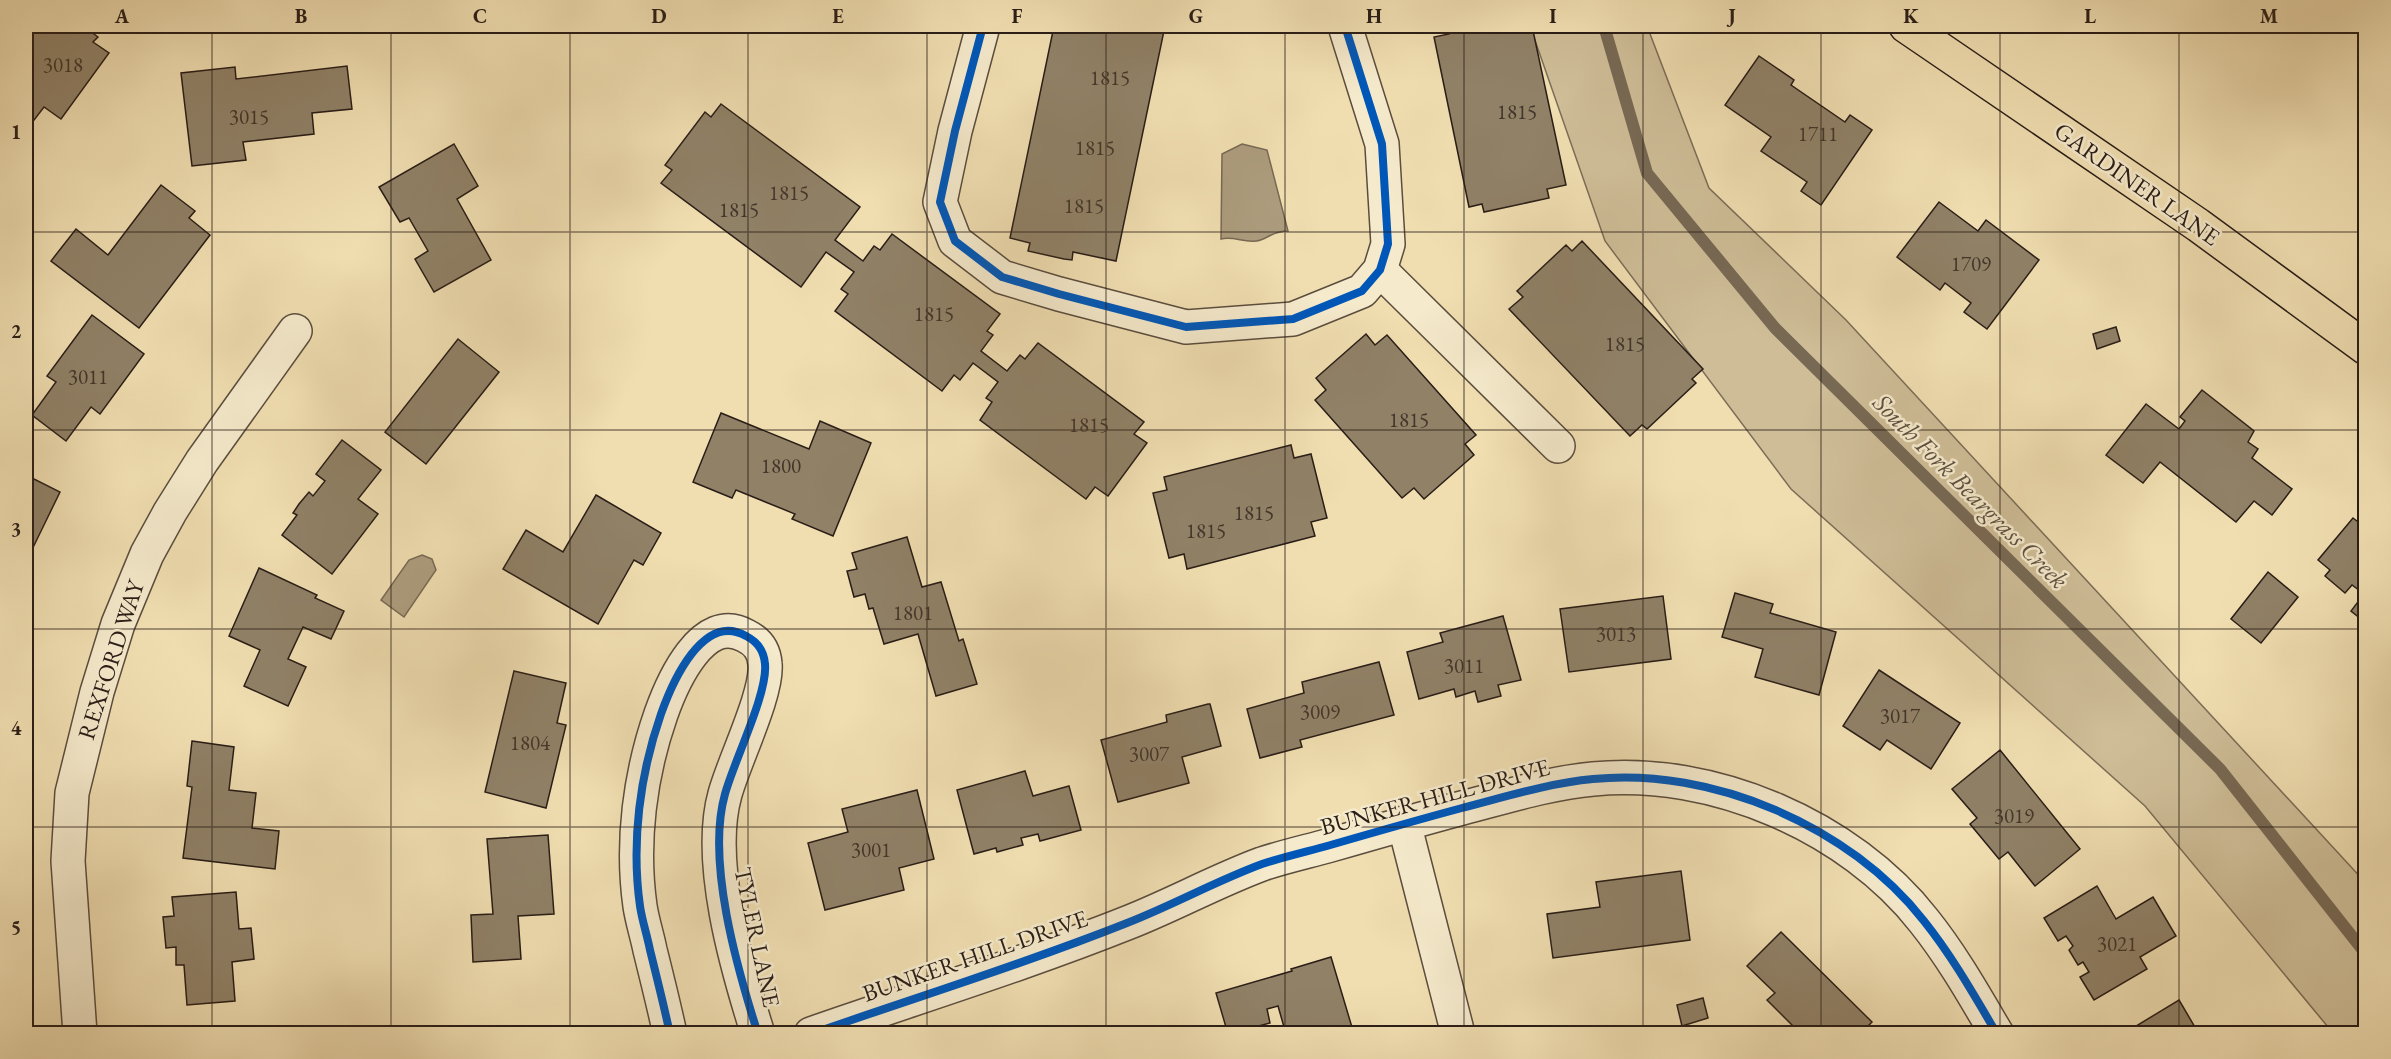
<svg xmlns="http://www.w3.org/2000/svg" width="2391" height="1059" font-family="'EB Garamond',serif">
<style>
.green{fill:#cebd97;stroke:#7c6d57;stroke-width:1.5}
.water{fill:#ac9c7d;stroke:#786954;stroke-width:1.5}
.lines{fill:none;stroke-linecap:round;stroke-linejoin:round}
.stream{stroke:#786954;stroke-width:12}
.building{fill:#908167;stroke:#291d17;stroke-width:1.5}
.minor-casing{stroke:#5b4d3e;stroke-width:36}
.major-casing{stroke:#291d17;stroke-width:36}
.minor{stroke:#f5eacc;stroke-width:33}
.major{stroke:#f0deb1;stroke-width:33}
.cycleway-casing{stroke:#f5eacc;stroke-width:11}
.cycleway{stroke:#0057b8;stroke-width:8}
.grid{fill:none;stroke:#291d17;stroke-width:1.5;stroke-opacity:0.55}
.labels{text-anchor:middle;stroke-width:5;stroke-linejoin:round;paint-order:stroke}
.number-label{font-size:21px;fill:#43362b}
.street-label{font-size:24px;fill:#291d17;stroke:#f5eacc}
.water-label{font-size:26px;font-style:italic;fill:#5d5040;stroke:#f5eacc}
.neatline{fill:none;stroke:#291d17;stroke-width:2}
.grid-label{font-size:20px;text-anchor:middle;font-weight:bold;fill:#291d17}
</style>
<rect width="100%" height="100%" fill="#f0deb1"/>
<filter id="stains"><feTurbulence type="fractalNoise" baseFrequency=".00333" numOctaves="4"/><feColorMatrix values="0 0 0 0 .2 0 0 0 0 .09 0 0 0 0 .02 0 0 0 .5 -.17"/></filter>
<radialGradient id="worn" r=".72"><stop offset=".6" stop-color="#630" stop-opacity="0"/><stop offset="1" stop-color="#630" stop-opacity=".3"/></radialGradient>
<polygon class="green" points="1530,26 1647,26 1709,188 1846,320 2365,882 2365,1033 2333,1033 2145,806 1791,489 1605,241"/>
<g class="water">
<path d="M 1242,144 L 1267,150 L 1288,231 C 1271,231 1267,240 1256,241 C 1244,243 1234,236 1221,239 L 1222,154 Z"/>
<polygon points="422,555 432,559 436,570 404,617 381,600 409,560"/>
</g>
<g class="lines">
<polyline class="stream" points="1604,26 1647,173 1775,328 2220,769 2366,954"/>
</g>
<g class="building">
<polygon points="26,26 83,26 98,37 93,42 109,53 61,119 44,107 31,124 26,120 26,40 27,38"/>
<polygon points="1054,26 1165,26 1116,261 1073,252 1072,260 1064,259 1028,251 1030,243 1010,238"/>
<polygon points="1448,26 1532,26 1566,185 1547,189 1549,198 1484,212 1482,204 1469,207 1434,37 1449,34"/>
<polygon points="1759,56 1794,80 1791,85 1845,122 1850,115 1872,130 1821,205 1801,191 1807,182 1761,151 1771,137 1725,105"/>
<polygon points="347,66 352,109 312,113 314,134 243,142 246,160 192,166 181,73 235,67 236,79"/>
<polygon points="721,104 860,207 835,240 863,261 874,246 880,250 892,234 1000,314 987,331 993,335 981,351 1007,371 1020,355 1025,359 1038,343 1144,422 1134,434 1147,443 1108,496 1095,487 1086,499 980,420 992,402 986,398 998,382 973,363 960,380 954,375 942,391 835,311 848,294 841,289 854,272 826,252 801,287 661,183 672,170 665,165 705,112 711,117"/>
<polygon points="454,144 478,186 457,199 491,260 434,292 415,259 428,251 409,218 400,222 379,187"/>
<polygon points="161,185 195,211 189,218 210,235 139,328 51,261 76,229 108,255"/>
<polygon points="1939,202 1978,231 1986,220 2039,260 1987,329 1964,312 1971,303 1945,283 1940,290 1897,257"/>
<polygon points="1582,241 1703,369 1692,379 1696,383 1647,429 1642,425 1630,436 1509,309 1523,297 1517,291 1566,245 1572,251"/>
<polygon points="92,315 144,354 100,414 91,407 66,441 32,415 56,382 47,376"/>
<polygon points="2116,327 2120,341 2097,349 2093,334"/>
<polygon points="1366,334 1375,345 1387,335 1476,435 1465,444 1474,455 1424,499 1414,488 1402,498 1315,400 1326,390 1316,378"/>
<polygon points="458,339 499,372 426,464 385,432"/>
<polygon points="2202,390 2254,431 2248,442 2258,449 2252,458 2292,489 2272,515 2254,501 2236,522 2160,462 2143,483 2106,455 2146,404 2179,429 2185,421 2180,417"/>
<polygon points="721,413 809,449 820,421 871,443 833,536 792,519 795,514 736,490 732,498 693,482"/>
<polygon points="342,440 381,470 358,499 378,514 332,574 282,535 297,515 293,513 299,504 309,492 313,496 325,481 316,474"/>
<polygon points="1291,445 1294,458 1311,454 1327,518 1311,522 1315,536 1187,569 1184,554 1169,558 1153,493 1167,490 1164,477"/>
<polygon points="26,475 60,492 26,562"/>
<polygon points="596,495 661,533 643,565 634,560 598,624 503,569 526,530 563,552"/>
<polygon points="2353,518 2366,528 2366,623 2351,611 2364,594 2352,585 2345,593 2325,576 2330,570 2318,560"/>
<polygon points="907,537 922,587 941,582 959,641 963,639 977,684 936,696 918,634 884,644 873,608 869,609 865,594 854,597 847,571 857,569 852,553"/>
<polygon points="259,568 317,595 315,598 344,611 331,639 303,627 288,659 306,667 288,706 244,686 260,650 229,636"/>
<polygon points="2268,572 2298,597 2261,643 2231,619"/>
<polygon points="1735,593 1773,604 1770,613 1836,632 1819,695 1755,677 1763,649 1722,637"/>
<polygon points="1663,596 1671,659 1569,672 1560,609"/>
<polygon points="1503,616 1521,680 1498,685 1501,696 1478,702 1475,691 1456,697 1454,689 1419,699 1407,652 1443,642 1440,633"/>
<polygon points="1379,662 1394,715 1300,740 1302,747 1260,758 1247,709 1304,693 1302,682"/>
<polygon points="1879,670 1960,723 1931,769 1887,740 1880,750 1843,726"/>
<polygon points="514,671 566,683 557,723 566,725 546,808 485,792"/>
<polygon points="1208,704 1210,704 1221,746 1182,757 1189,783 1118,802 1101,740 1167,722 1166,715"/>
<polygon points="192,741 234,747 229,790 256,793 252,828 279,831 275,869 183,858 192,787 187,786"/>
<polygon points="2000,750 2080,849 2035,886 2008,852 1999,859 1970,824 1977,818 1952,789"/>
<polygon points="1025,771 1033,796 1069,786 1081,830 1040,841 1038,834 1021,838 1023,845 997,852 996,848 974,854 957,790"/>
<polygon points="917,790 934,859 899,868 904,890 825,910 808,843 848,832 842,809"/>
<polygon points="548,835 554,914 518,916 521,959 473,962 471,915 493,914 487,839"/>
<polygon points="1681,871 1690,940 1553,958 1547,914 1600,907 1596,882"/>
<polygon points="2097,886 2116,919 2153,897 2176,936 2140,957 2147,969 2094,1000 2080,977 2089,972 2083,962 2078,965 2069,950 2073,946 2066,936 2058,941 2044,918"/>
<polygon points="236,892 239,929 251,928 254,959 232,962 235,1001 187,1005 184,965 176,965 176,947 166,948 163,917 174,916 172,897"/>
<polygon points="1781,932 1872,1022 1860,1034 1801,1034 1767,1000 1775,993 1747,966"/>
<polygon points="1331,957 1354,1034 1286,1034 1278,1006 1267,1009 1270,1023 1228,1034 1216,993 1292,971 1291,969"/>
<polygon points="1703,998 1708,1018 1682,1026 1677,1005"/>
<polygon points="2179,1000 2199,1034 2123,1034"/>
<polygon points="518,1027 520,1034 498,1034 511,1029"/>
<polygon points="1658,1027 1660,1034 1634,1034 1641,1032"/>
</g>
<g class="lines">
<defs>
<g id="minor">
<polyline points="983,26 955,131 940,202 955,241 1002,277 1059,294 1186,327 1293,319 1362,291 1380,270 1388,244 1382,144 1345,26"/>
<polyline points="1380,270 1558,446"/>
<polyline points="1404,823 1458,1034"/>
<polyline points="80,1034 68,861 72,793 97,692 118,624 147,554 170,512 202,461 295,331"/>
<path d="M 670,1034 C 664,1006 657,978 650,950 C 647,935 642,920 640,906 C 631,842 640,774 661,714 C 672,683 703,611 746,636 C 758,642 764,651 765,664 C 768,693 734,761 725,794 C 706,861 737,968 758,1034"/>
<path d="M 811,1034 C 917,997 1024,964 1127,923 C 1173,905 1216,881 1262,864 C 1283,857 1305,852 1327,846 C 1372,833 1417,820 1462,808 C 1505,797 1549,783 1593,779 C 1712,767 1850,826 1924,921 C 1952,956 1974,995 1997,1034"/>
</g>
<polyline id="major" points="1906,26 2198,225 2366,348"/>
</defs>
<use href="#minor" class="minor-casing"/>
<use href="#major" class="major-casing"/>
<use href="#minor" class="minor"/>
<use href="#major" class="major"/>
<defs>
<g id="cycleway">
<polyline points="983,26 955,131 940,202 955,241 1002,277 1059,294 1186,327 1293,319 1362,291 1380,270 1388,244 1382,144 1345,26"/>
<path d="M 670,1034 C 664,1006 657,978 650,950 C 647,935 642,920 640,906 C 631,842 640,774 661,714 C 672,683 703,611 746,636 C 758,642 764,651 765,664 C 768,693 734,761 725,794 C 706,861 737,968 758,1034"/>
<path d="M 811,1034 C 917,997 1024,964 1127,923 C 1173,905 1216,881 1262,864 C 1283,857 1305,852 1327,846 C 1372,833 1417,820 1462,808 C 1505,797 1549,783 1593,779 C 1712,767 1850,826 1924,921 C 1952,956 1974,995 1997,1034"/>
</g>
</defs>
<use href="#cycleway" class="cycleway-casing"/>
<use href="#cycleway" class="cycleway"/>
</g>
<path class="grid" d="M 212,26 L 212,1034M 391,26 L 391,1034M 570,26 L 570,1034M 748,26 L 748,1034M 927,26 L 927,1034M 1106,26 L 1106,1034M 1285,26 L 1285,1034M 1464,26 L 1464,1034M 1643,26 L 1643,1034M 1821,26 L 1821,1034M 2000,26 L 2000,1034M 2179,26 L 2179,1034M 26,232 L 2366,232M 26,430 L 2366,430M 26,629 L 2366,629M 26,827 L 2366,827"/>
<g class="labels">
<g class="number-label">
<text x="63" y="72">3018</text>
<text x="1110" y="85">1815</text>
<text x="1517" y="119">1815</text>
<text x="249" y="124">3015</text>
<text x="1818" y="141">1711</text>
<text x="1095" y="155">1815</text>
<text x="789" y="200">1815</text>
<text x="1084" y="213">1815</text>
<text x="739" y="217">1815</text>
<text x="1971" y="271">1709</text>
<text x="934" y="321">1815</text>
<text x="1625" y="351">1815</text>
<text x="88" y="384">3011</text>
<text x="1409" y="427">1815</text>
<text x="1089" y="432">1815</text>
<text x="781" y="473">1800</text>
<text x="1254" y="520">1815</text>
<text x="1206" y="538">1815</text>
<text x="913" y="620">1801</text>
<text x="1616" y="641">3013</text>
<text x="1464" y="673">3011</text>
<text x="1320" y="719">3009</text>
<text x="1900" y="723">3017</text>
<text x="530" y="750">1804</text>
<text x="1149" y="761">3007</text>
<text x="2014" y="823">3019</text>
<text x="871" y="857">3001</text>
<text x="2117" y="951">3021</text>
</g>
<g class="street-label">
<text transform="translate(2137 184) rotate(35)" y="8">GARDINER LANE</text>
<text transform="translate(111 660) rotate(-72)" y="8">REXFORD WAY</text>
<text transform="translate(1435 797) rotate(-15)" y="8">BUNKER HILL DRIVE</text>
<text transform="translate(757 937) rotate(78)" y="8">TYLER LANE</text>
<text transform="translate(975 956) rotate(-19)" y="8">BUNKER HILL DRIVE</text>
</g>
<g class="water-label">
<text transform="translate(1971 491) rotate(45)" y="9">South Fork Beargrass Creek</text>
</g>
</g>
<rect width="2391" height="1059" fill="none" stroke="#f0deb1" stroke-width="66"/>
<rect x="33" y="33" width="2325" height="993" class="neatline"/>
<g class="grid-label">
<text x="122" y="23">A</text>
<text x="301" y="23">B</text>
<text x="480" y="23">C</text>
<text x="659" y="23">D</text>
<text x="838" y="23">E</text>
<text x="1017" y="23">F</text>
<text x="1196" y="23">G</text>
<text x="1374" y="23">H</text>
<text x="1553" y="23">I</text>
<text x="1732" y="23">J</text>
<text x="1911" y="23">K</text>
<text x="2090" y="23">L</text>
<text x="2269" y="23">M</text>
<text x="16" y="139">1</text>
<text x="16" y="338">2</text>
<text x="16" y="536">3</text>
<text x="16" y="735">4</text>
<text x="16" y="934">5</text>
</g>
<rect width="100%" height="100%" filter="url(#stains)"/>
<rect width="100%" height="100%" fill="url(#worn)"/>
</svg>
